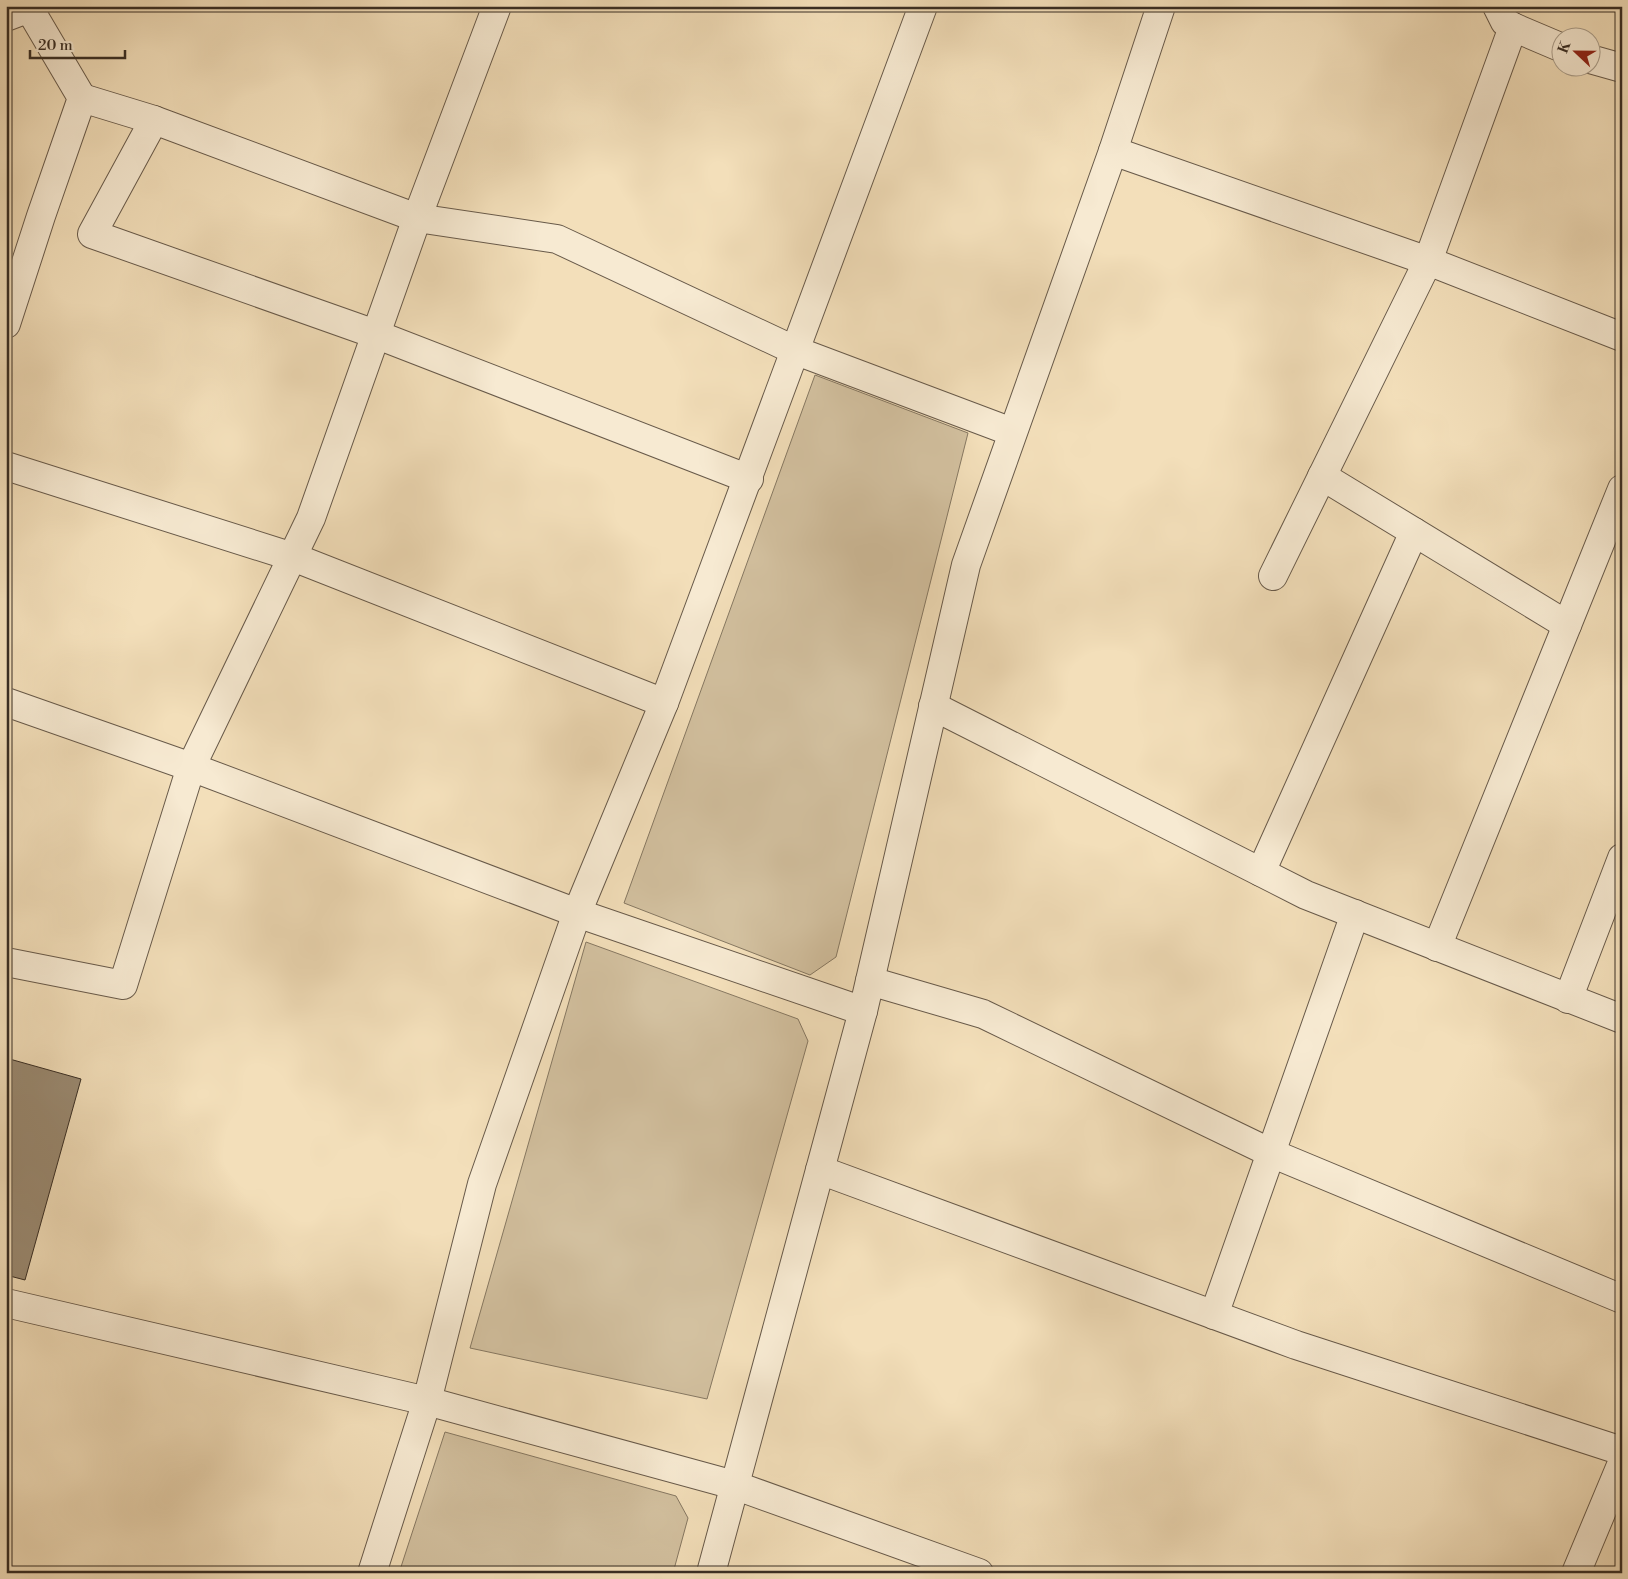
<svg xmlns="http://www.w3.org/2000/svg" width="1628" height="1579" font-family="'Libre Bodoni',serif">
<style>
.park{fill:#d3c1a0;stroke:#867862}
.building{fill:#9a8a72;stroke:#392e24}
.lines{fill:none;stroke-linecap:round;stroke-linejoin:round}
.minor-casing{stroke:#685a4a;stroke-width:30}
.tertiary-casing{stroke:#685a4a;stroke-width:30}
.minor{stroke:#f7ead2;stroke-width:28}
.tertiary{stroke:#f7ead2;stroke-width:28}
</style>
<rect width="100%" height="100%" fill="#f3dfba"/>
<filter id="stains"><feTurbulence type="fractalNoise" baseFrequency=".004" numOctaves="4"/><feColorMatrix values="0 0 0 0 .2 0 0 0 0 .09 0 0 0 0 .02 0 0 0 .5 -.17"/></filter>
<radialGradient id="worn" r=".72"><stop offset=".6" stop-color="#630" stop-opacity="0"/><stop offset="1" stop-color="#630" stop-opacity=".3"/></radialGradient>
<g class="park">
<polygon points="815,375 968,433 836,957 810,975 624,903"/>
<polygon points="586,942 798,1019 808,1041 707,1399 470,1348"/>
<polygon points="445,1432 676,1496 688,1518 673,1573 399,1573"/>
</g>
<polygon class="building" points="6,1058 81,1079 25,1280 6,1275"/>
<g class="lines">
<defs>
<g id="minor">
<polyline points="1497,6 1505,22 1513,27 1560,47"/>
<polyline points="1590,59 1622,68"/>
<polyline points="82,98 154,120 417,218 557,239 794,350 1012,432"/>
<polyline points="154,120 92,234 375,334 749,479"/>
<polyline points="1113,151 1428,261 1622,337"/>
<polyline points="6,324 41,216 82,98 29,8"/>
<polyline points="6,466 293,557 664,703"/>
<polyline points="1322,476 1567,625"/>
<polyline points="1273,576 1428,261 1513,27"/>
<polyline points="6,702 191,767 577,913 863,1011"/>
<polyline points="933,706 1306,895 1622,1019"/>
<polyline points="1261,872 1414,532"/>
<polyline points="1437,947 1622,489"/>
<polyline points="6,962 123,985 191,767 311,518 417,218 497,6"/>
<polyline points="870,981 983,1014 1271,1153 1622,1299"/>
<polyline points="1568,999 1622,858"/>
<polyline points="820,1170 1296,1345 1622,1451"/>
<polyline points="6,1303 427,1401 734,1485 979,1573"/>
<polyline points="1214,1315 1355,914"/>
<polyline points="372,1573 427,1401 482,1184 577,913 664,703 923,6"/>
<polyline points="711,1573 863,1011 966,565 1113,151 1161,6"/>
<polyline points="1576,1573 1622,1463"/>
</g>
<polyline id="tertiary" points="6,17 35,6"/>
</defs>
<use href="#minor" class="minor-casing"/>
<use href="#tertiary" class="tertiary-casing"/>
<use href="#minor" class="minor"/>
<use href="#tertiary" class="tertiary"/>
</g>
<rect width="1628" height="1579" fill="none" stroke="#f3dfba" stroke-width="25"/>
<rect x="8" y="8" width="1613" height="1564" fill="none" stroke="#392e24" stroke-width="2.5"/>
<rect x="12" y="12" width="1603" height="1554" fill="none" stroke="#392e24"/>
<g transform="translate(1576 52) rotate(292)"><circle r="24" fill="#f7ead2" stroke="#ab9f8c"/>
<path d="M0-4L9 19L0 12L-9 19Z" fill="#8f2418"/>
<text y="-8" font-size="14" font-weight="bold" text-anchor="middle" fill="#392e24">K</text>
</g>
<path d="M30 50v8h95v-8" fill="none" stroke="#392e24" stroke-width="2.5"/>
<text x="38" y="50" font-size="15" fill="#392e24" stroke="#f7ead2" stroke-width="4" paint-order="stroke">20 m</text>
<rect width="100%" height="100%" filter="url(#stains)"/>
<rect width="100%" height="100%" fill="url(#worn)"/>
</svg>
